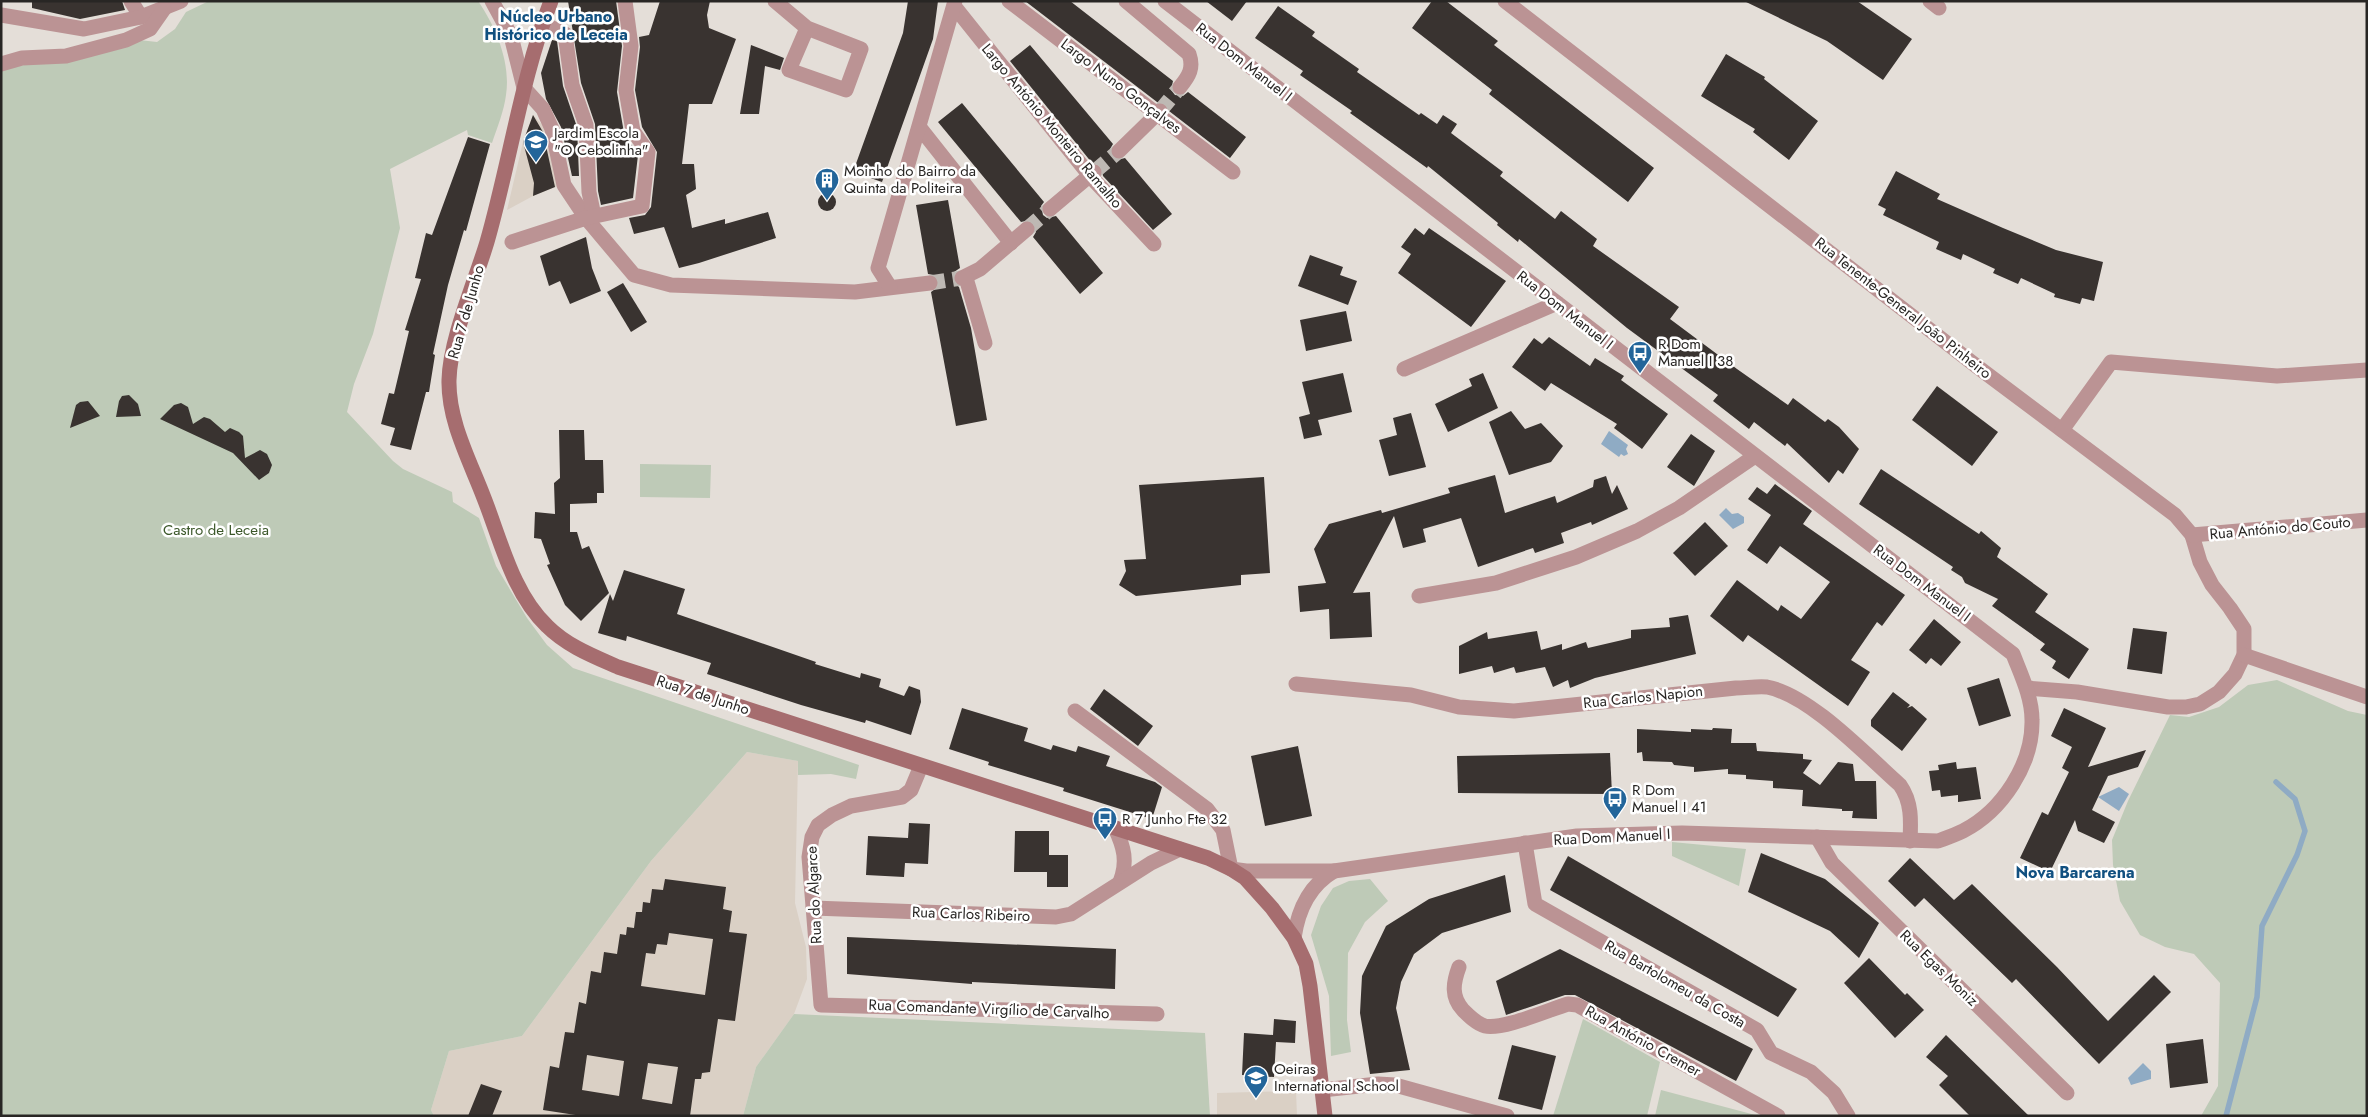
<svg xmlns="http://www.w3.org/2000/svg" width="2368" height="1117" font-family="Jost,sans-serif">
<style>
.built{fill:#dad0c5}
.green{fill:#becab7}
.water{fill:#8fabc4}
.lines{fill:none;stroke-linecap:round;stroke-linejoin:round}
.stream{stroke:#8fabc4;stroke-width:5.5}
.building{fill:#393330;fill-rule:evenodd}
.street-tunnel{stroke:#beb9b4;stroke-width:15;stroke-dasharray:15 8;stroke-linecap:butt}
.street{stroke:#bb9394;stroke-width:15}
.secondary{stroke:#a66d6f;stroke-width:15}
.labels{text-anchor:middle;stroke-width:5;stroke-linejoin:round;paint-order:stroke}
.street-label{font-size:15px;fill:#282624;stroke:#fff}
.poi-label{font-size:15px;fill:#282624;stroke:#fff;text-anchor:start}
.park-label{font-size:15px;fill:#3b5729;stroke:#fff}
.neighbourhood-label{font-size:16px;font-weight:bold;fill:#115080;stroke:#fff}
</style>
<rect width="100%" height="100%" fill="#e4ded8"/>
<g class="built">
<polygon points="533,115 548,131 560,185 533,196 507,210 523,142"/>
<polygon points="747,752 798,761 795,903 806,947 807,979 794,1014 756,1067 743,1116 434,1116 431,1110 449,1051 522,1036 651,861"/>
<polygon points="1296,1091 1297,1116 1217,1116 1217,1093"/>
</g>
<g class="green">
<path d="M 209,1 L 478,1 C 496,27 511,63 506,95 C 504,111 497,128 492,143 L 468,135 L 467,130 L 390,169 L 400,228 L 373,334 L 354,384 L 347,412 L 393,461 L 403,469 L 452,492 L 453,502 L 479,518 L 496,566 L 527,618 L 547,645 L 573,668 L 859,765 L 856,779 L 831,774 L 798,775 L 798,761 L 747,752 L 651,861 L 522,1036 L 449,1051 L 431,1110 L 434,1116 L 1,1116 L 1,70 L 139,40 L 157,42 L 175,29 L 186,12 Z"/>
<polygon points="640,464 711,465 710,498 640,497"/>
<polygon points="2277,680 2348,711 2367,715 2367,1116 2201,1116 2218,1086 2220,983 2194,954 2165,947 2140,935 2120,901 2113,865 2112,840 2128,801 2170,715 2189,717 2219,707 2248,685"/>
<polygon points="1672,842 1746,849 1739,886 1672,856"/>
<polygon points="1370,879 1388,901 1365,922 1348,953 1347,1020 1351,1052 1331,1056 1329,996 1311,935 1321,906 1333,888 1349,881"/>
<polygon points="794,1014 1205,1033 1210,1116 743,1116 756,1067"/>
<polygon points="1583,1019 1660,1062 1647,1116 1553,1116"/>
<polygon points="1661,1090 1759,1116 1655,1116"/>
</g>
<g class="water">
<polygon points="1609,431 1628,445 1626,449 1628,454 1624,456 1621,454 1619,457 1601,444"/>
<polygon points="1726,508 1732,514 1738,513 1744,517 1744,523 1733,529 1719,515"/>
<polygon points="2119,787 2129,794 2119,811 2098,797"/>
<polygon points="2143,1063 2151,1071 2151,1079 2131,1085 2128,1078"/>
</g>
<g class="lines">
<polyline class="stream" points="2226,1116 2257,997 2262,926 2297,855 2305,831 2295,799 2276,782"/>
</g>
<g class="building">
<polygon points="32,1 122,1 125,10 80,19 32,8"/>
<polygon points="568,1 616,1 622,46 617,92 624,133 638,155 633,198 601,205 598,191 595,124 581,83"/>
<polygon points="660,1 710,1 707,15 709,28 736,39 712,104 689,104 682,164 694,164 696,189 686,195 692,228 725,219 725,224 768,212 776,238 699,263 679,268 664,227 634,234 629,218 645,215 651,207 657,152 642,127 635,90 640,47 639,37 649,35"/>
<polygon points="908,1 938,1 933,39 882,182 853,172 903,33"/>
<polygon points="1025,1 1070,1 1173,81 1171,90 1175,95 1183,96 1188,92 1246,137 1230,158 1169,111 1166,104 1157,102"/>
<polygon points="1206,1 1247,1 1232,21"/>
<polygon points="1432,1 1446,1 1498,41 1494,45 1654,168 1628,202 1489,94 1492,90 1412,28"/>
<polygon points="1744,1 1857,1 1912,39 1883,80 1827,41"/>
<polygon points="1278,6 1315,32 1312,36 1359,69 1357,72 1419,115 1421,113 1437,124 1443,115 1457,124 1451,133 1503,172 1500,176 1555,219 1561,211 1597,239 1593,246 1679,307 1670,319 1737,369 1788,405 1793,398 1825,422 1828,419 1839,427 1859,449 1843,474 1838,470 1829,483 1787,443 1785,446 1754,422 1749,429 1713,401 1718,395 1627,328 1519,239 1518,242 1497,225 1498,223 1428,166 1427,168 1350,113 1352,111 1300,75 1303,71 1255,38"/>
<polygon points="552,40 557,41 563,86 577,127 579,176 572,176 561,127 546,99 541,73"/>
<polygon points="751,45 784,58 780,70 765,66 759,114 740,114"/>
<polygon points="1030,45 1113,144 1110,149 1112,157 1117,160 1125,158 1172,214 1153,230 1103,176 1101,166 1092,163 1010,61"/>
<polygon points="1726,54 1765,77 1764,79 1818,121 1789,160 1753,132 1755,129 1701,96"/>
<polygon points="962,103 1044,202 1041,206 1043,215 1047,218 1056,216 1103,273 1080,294 1033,237 1036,232 1034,223 1030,220 1021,222 938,122"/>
<polygon points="533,115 543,132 555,187 533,196 534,183 523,142"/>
<polygon points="468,137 490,144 466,231 464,230 448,285 433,354 435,355 429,392 426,392 411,450 390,445 395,428 381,424 389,393 394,394 409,331 405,330 421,279 415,278 426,233 432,235"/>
<polygon points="1896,171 1940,194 1937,199 2003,228 2056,250 2103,262 2094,301 2082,298 2080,304 2054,297 2055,294 2021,278 2018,284 1993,273 1995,269 1963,254 1961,260 1936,249 1939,242 1883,215 1886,209 1878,205"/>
<circle cx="827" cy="202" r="9"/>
<polygon points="948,200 960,268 954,272 953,278 954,283 959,287 971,328 987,420 956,426 931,292 938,287 939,281 934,275 928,274 916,205"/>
<polygon points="1415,228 1424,235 1429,228 1506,281 1471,327 1398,273 1411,254 1401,247"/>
<polygon points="586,237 592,268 601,291 570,304 560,281 549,286 540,256"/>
<polygon points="1310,255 1343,267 1340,275 1357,281 1348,305 1298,286"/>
<polygon points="623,283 647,322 631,332 607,292"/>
<polygon points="1346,311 1352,341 1306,351 1300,320"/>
<polygon points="1549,337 1590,366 1595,358 1624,376 1621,380 1668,414 1642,449 1614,428 1617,424 1551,383 1545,391 1512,367 1534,338 1542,344"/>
<polygon points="1343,373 1352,412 1318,420 1322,435 1304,439 1299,417 1310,414 1302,382"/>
<polygon points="1483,373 1498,408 1448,432 1435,404 1472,386 1469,379"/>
<polygon points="1937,386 1998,432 1972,466 1912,420"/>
<polygon points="129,395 138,404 141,416 116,417 119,401 122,396"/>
<polygon points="88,401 100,416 70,428 76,405 80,402"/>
<polygon points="181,403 188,407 193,424 204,417 210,419 225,432 230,428 239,432 243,436 245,458 260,450 267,454 272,465 269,473 259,480 233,453 160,419 174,405"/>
<polygon points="1511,411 1525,429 1541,423 1563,446 1551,462 1509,475 1489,422"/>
<polygon points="1411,413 1426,467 1389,476 1379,440 1397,435 1393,418"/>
<polygon points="559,430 584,430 585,460 603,460 604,493 597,493 597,503 570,504 570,532 577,532 582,549 589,546 609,593 581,621 565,605 547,565 550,564 541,539 534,538 535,512 555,514 554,483 560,478"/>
<polygon points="1691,434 1715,451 1694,486 1667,467"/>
<polygon points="1881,469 1979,534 1981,531 2001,548 1997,557 2048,594 2035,612 2089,649 2069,679 2052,668 2056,661 2040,650 2045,644 1992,606 1998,599 1965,583 1962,577 1951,570 1953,567 1859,504"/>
<polygon points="1495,475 1505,513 1555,496 1557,503 1593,487 1594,480 1606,476 1612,494 1617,485 1628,509 1592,525 1591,522 1561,533 1564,543 1535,553 1533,548 1478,567 1461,518 1423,529 1426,542 1403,548 1394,516 1353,593 1370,592 1372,637 1330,639 1329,609 1300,612 1298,586 1326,583 1314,549 1329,524 1381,510 1382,513 1450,493 1448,488"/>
<polygon points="1264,477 1270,573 1241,575 1241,585 1136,596 1119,585 1126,571 1124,560 1146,559 1139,485"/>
<polygon points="1775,484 1812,511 1803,524 1905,595 1882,626 1877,622 1851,660 1870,672 1848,706 1748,635 1743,642 1710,616 1737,580 1778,611 1781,605 1801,619 1830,582 1780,546 1767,564 1747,550 1771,515 1748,499 1757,487 1767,494"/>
<polygon points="1705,522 1728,546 1695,576 1673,553"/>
<polygon points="624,570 685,589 677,614 816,662 815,664 860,678 861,673 881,679 879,687 904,696 909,686 920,690 921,702 911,735 866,720 865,723 801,705 707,674 711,663 627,636 626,641 598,633 610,594 613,601"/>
<polygon points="1688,615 1696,654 1595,678 1570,688 1568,680 1553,687 1545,667 1516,673 1514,667 1494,673 1492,666 1459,674 1459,646 1487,632 1488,639 1537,631 1541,650 1562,644 1562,650 1586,642 1588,648 1631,638 1631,630 1670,627 1669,618"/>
<polygon points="1934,619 1961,642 1941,666 1931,658 1926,664 1909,650"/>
<polygon points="2133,628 2167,632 2162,674 2127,669"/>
<polygon points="1999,678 2011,716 1979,726 1967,688"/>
<polygon points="1104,689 1153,726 1138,746 1090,709"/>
<polygon points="1893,692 1910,705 1907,708 1912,706 1927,719 1902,751 1871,726 1871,720"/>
<polygon points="962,708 1028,728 1024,741 1051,750 1053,745 1076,752 1078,746 1110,756 1106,766 1155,782 1162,787 1152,819 1063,791 1064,788 988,765 989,762 949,749"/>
<polygon points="2064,708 2106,728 2088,767 2146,750 2138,767 2108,776 2092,810 2115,822 2104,843 2078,831 2075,820 2050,872 2020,858 2042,812 2048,815 2069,772 2062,768 2072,747 2051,736"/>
<polygon points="1713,728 1732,729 1731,743 1756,743 1757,751 1803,754 1803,759 1812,760 1803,773 1820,785 1838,762 1853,764 1855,781 1876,781 1877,819 1852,818 1853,811 1842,811 1842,809 1802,806 1803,790 1773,788 1773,781 1746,779 1746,775 1728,774 1728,769 1694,772 1694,767 1674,765 1672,762 1643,761 1642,752 1637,753 1637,729 1691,732 1691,729 1712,730"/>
<polygon points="1298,746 1312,816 1265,826 1251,756"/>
<polygon points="1610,753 1612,794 1458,793 1457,756"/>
<polygon points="1956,762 1957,769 1976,767 1981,799 1958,802 1958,795 1941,797 1940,790 1932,791 1929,771 1939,770 1938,765"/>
<polygon points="909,823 930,824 928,864 905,863 904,877 866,875 868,836 908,838"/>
<polygon points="1015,831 1049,831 1049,855 1068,855 1068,887 1047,887 1047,872 1014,872"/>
<polygon points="1761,853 1825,879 1879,923 1859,958 1830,931 1748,892"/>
<polygon points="1568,856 1797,989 1778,1017 1550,890"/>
<polygon points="1910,858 1954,900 1972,884 2057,967 2108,1021 2154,975 2171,992 2099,1064 2016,979 2012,983 1924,898 1915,907 1888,881"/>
<polygon points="1505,875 1511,912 1442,933 1414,954 1401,982 1396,1008 1410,1070 1370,1074 1360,1013 1362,976 1386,926 1429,899"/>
<path d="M 665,879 L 726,887 L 723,909 L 732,911 L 729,932 L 747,934 L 735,1021 L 718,1019 L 710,1072 L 702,1073 L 701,1079 L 695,1079 L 690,1116 L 582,1116 L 543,1110 L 550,1066 L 559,1068 L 565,1032 L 574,1033 L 579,1002 L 586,1004 L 591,971 L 601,973 L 604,952 L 617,954 L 620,934 L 626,935 L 627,927 L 634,928 L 636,912 L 642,912 L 643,902 L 650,903 L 652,889 L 663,890 ZM 669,933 L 713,939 L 705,995 L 641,986 L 646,953 L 655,954 L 657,944 L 667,945 ZM 587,1055 L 624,1061 L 619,1096 L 582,1090 ZM 648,1063 L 678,1067 L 672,1104 L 642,1099 Z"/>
<polygon points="847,937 1116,949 1115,989 972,982 972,984 847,974"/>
<polygon points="1560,949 1753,1049 1736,1081 1575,995 1565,995 1506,1015 1496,981"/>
<polygon points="1869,958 1905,995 1907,993 1924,1010 1895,1038 1844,983"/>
<polygon points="1274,1019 1296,1021 1295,1043 1276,1042 1274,1077 1242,1075 1244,1033 1273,1035"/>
<polygon points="1946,1035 2029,1116 1970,1116 1939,1085 1948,1076 1926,1057"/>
<polygon points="2203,1039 2208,1083 2170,1088 2166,1044"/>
<polygon points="1512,1045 1556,1056 1542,1110 1498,1099"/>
<polygon points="481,1084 502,1091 492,1116 468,1116"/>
</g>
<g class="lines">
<g class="street-tunnel">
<polyline points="1160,111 1180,87"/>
<polyline points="1094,172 1119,151"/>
<polyline points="1027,229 1050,209"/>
<polyline points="930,283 962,278"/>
</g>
<g class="street">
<polyline points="131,1 141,17"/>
<polyline points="492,1 511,36 524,88 543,109 552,129 564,185 586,218 634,275 671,285 855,292 930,283"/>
<polyline points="775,1 807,28 861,49 846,90 789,70 807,28"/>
<polyline points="1009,1 1233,172"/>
<path d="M 1126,1 L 1189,54 C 1194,68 1189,76 1180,87"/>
<polyline points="1505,1 1979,368 2175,515 2192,535 2200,562 2212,585 2230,608 2244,629 2244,655 2235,674 2219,692 2200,704 2186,707 2168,707 2077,692 2027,688"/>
<polyline points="1930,1 1939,8"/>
<polyline points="954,6 1091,177 1154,244"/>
<polyline points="1,15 84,29 141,17 181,1"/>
<polyline points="542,23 565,34 572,85 586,125 589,192 594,216"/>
<polyline points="1,64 22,58 66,56 126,40 150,29 164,9"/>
<polyline points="920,128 1011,243"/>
<polyline points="1119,151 1160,111"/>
<polyline points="1050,209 1094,172"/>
<polyline points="512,242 586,218 642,206 648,152 633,131 626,90 631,46 625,1"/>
<polyline points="962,278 980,269 1027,229"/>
<polyline points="966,278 985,343"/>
<polyline points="890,287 878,268 955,1"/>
<polyline points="1404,369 1557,303"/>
<polyline points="2062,430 2111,362 2277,376 2367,370"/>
<polyline points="2192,535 2367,520"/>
<polyline points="1419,596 1496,583 1576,557 1637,531 1679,508 1755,456"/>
<polyline points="2244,655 2367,697"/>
<path d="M 1296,684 L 1411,695 L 1459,707 L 1514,711 L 1736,688 C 1746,688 1757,686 1767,687 C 1810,695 1866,755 1900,785 C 1912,802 1911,821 1910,841"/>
<path d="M 1075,711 L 1207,809 L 1223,830 L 1231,869 L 1246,871 L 1334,871 L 1577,836 L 1682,833 L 1938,841 C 1946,838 1955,835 1963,831 C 2002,811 2033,764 2032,720 C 2032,697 2021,675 2013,654 L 1165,1"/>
<polyline points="921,766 911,790 902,797 851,806 832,815 818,825 812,837 809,857 821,1005 1157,1014"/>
<path d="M 1115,828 C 1124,847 1128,862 1120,882"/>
<polyline points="1817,837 1832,863 2067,1093"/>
<polyline points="1525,843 1535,904 1757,1030 1771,1053 1811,1072 1834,1093 1848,1116"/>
<polyline points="813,908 1056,917 1071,914 1151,863 1180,849"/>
<path d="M 1294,938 C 1298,910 1310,885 1334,871"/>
<path d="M 1459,967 C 1453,983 1451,997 1463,1010 C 1469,1016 1477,1024 1485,1026 C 1503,1030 1548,1010 1568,1004 L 1577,1005 L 1778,1116"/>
<polyline points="1322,1090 1378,1084 1395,1085 1507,1116"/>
</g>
<path class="secondary" d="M 551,1 C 521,79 510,162 487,242 C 475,282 450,339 449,380 C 448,421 470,461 484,498 C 501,541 513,594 547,626 C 567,646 593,656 618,667 L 1180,849 L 1208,858 L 1231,869 L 1245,878 L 1272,908 L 1294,938 L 1306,964 L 1310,986 L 1325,1116"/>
</g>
<defs>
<symbol id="school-pin" viewBox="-11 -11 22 30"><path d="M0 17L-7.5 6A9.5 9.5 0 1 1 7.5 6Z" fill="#23659a" stroke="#fff"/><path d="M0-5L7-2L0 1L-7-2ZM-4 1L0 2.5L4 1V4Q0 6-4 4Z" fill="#fff"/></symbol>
<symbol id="building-pin" viewBox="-11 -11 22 30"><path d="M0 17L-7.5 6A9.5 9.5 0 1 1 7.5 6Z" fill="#23659a" stroke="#fff"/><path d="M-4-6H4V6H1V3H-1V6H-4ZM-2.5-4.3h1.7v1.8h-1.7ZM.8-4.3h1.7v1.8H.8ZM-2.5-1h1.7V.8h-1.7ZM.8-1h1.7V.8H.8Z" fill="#fff"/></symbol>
<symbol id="bus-pin" viewBox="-11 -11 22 30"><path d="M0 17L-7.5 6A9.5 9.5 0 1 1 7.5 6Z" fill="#23659a" stroke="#fff"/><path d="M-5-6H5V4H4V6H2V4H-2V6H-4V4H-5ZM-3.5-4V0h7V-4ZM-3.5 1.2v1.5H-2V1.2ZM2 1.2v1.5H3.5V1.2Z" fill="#fff"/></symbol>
</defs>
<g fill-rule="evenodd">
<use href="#school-pin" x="522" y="128" width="28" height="38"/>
<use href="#building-pin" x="813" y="166" width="28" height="38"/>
<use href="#bus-pin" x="1626" y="339" width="28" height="38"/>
<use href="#bus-pin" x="1601" y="785" width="28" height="38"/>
<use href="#bus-pin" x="1091" y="805" width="28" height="38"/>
<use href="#school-pin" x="1242" y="1064" width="28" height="38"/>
</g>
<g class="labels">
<g class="street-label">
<text transform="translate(1244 62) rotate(38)" y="5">Rua Dom Manuel I</text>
<text transform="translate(1121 86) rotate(37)" y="5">Largo Nuno Gonçalves</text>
<text transform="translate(1052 126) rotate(50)" y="5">Largo António Monteiro Ramalho</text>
<text transform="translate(1903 308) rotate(38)" y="5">Rua Tenente-General João Pinheiro</text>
<text transform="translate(1565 310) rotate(38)" y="5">Rua Dom Manuel I</text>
<text transform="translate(466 312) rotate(-74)" y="5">Rua 7 de Junho</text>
<text transform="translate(2280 528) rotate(-5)" y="5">Rua António do Couto</text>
<text transform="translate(1922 583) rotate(37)" y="5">Rua Dom Manuel I</text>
<text transform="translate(703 695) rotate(18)" y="5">Rua 7 de Junho</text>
<text transform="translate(1643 697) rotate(-6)" y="5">Rua Carlos Napion</text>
<text transform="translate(1612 837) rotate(-3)" y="5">Rua Dom Manuel I</text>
<text transform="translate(814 895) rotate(-93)" y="5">Rua do Algarce</text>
<text transform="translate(971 914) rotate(2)" y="5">Rua Carlos Ribeiro</text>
<text transform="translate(1939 968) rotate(44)" y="5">Rua Egas Moniz</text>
<text transform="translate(1675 984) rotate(30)" y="5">Rua Bartolomeu da Costa</text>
<text transform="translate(989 1009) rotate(2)" y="5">Rua Comandante Virgílio de Carvalho</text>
<text transform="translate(1643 1041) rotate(29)" y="5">Rua António Cremer</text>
</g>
<g class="poi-label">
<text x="554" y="138">Jardim Escola<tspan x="554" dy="17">"O Cebolinha"</tspan></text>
<text x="844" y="176">Moinho do Bairro da<tspan x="844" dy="17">Quinta da Politeira</tspan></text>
<text x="1658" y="349">R Dom<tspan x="1658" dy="17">Manuel I 38</tspan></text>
<text x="1632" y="795">R Dom<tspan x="1632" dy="17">Manuel I 41</tspan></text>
<text x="1122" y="824">R 7 Junho Fte 32</text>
<text x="1274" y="1074">Oeiras<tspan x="1274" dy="17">International School</tspan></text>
</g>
<g class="park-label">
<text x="216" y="535">Castro de Leceia</text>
</g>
<g class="neighbourhood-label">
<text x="556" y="22">Núcleo Urbano<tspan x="556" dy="18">Histórico de Leceia</tspan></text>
<text x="2075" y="878">Nova Barcarena</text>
</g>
</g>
<rect width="2368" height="1117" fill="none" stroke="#282624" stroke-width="5"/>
</svg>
